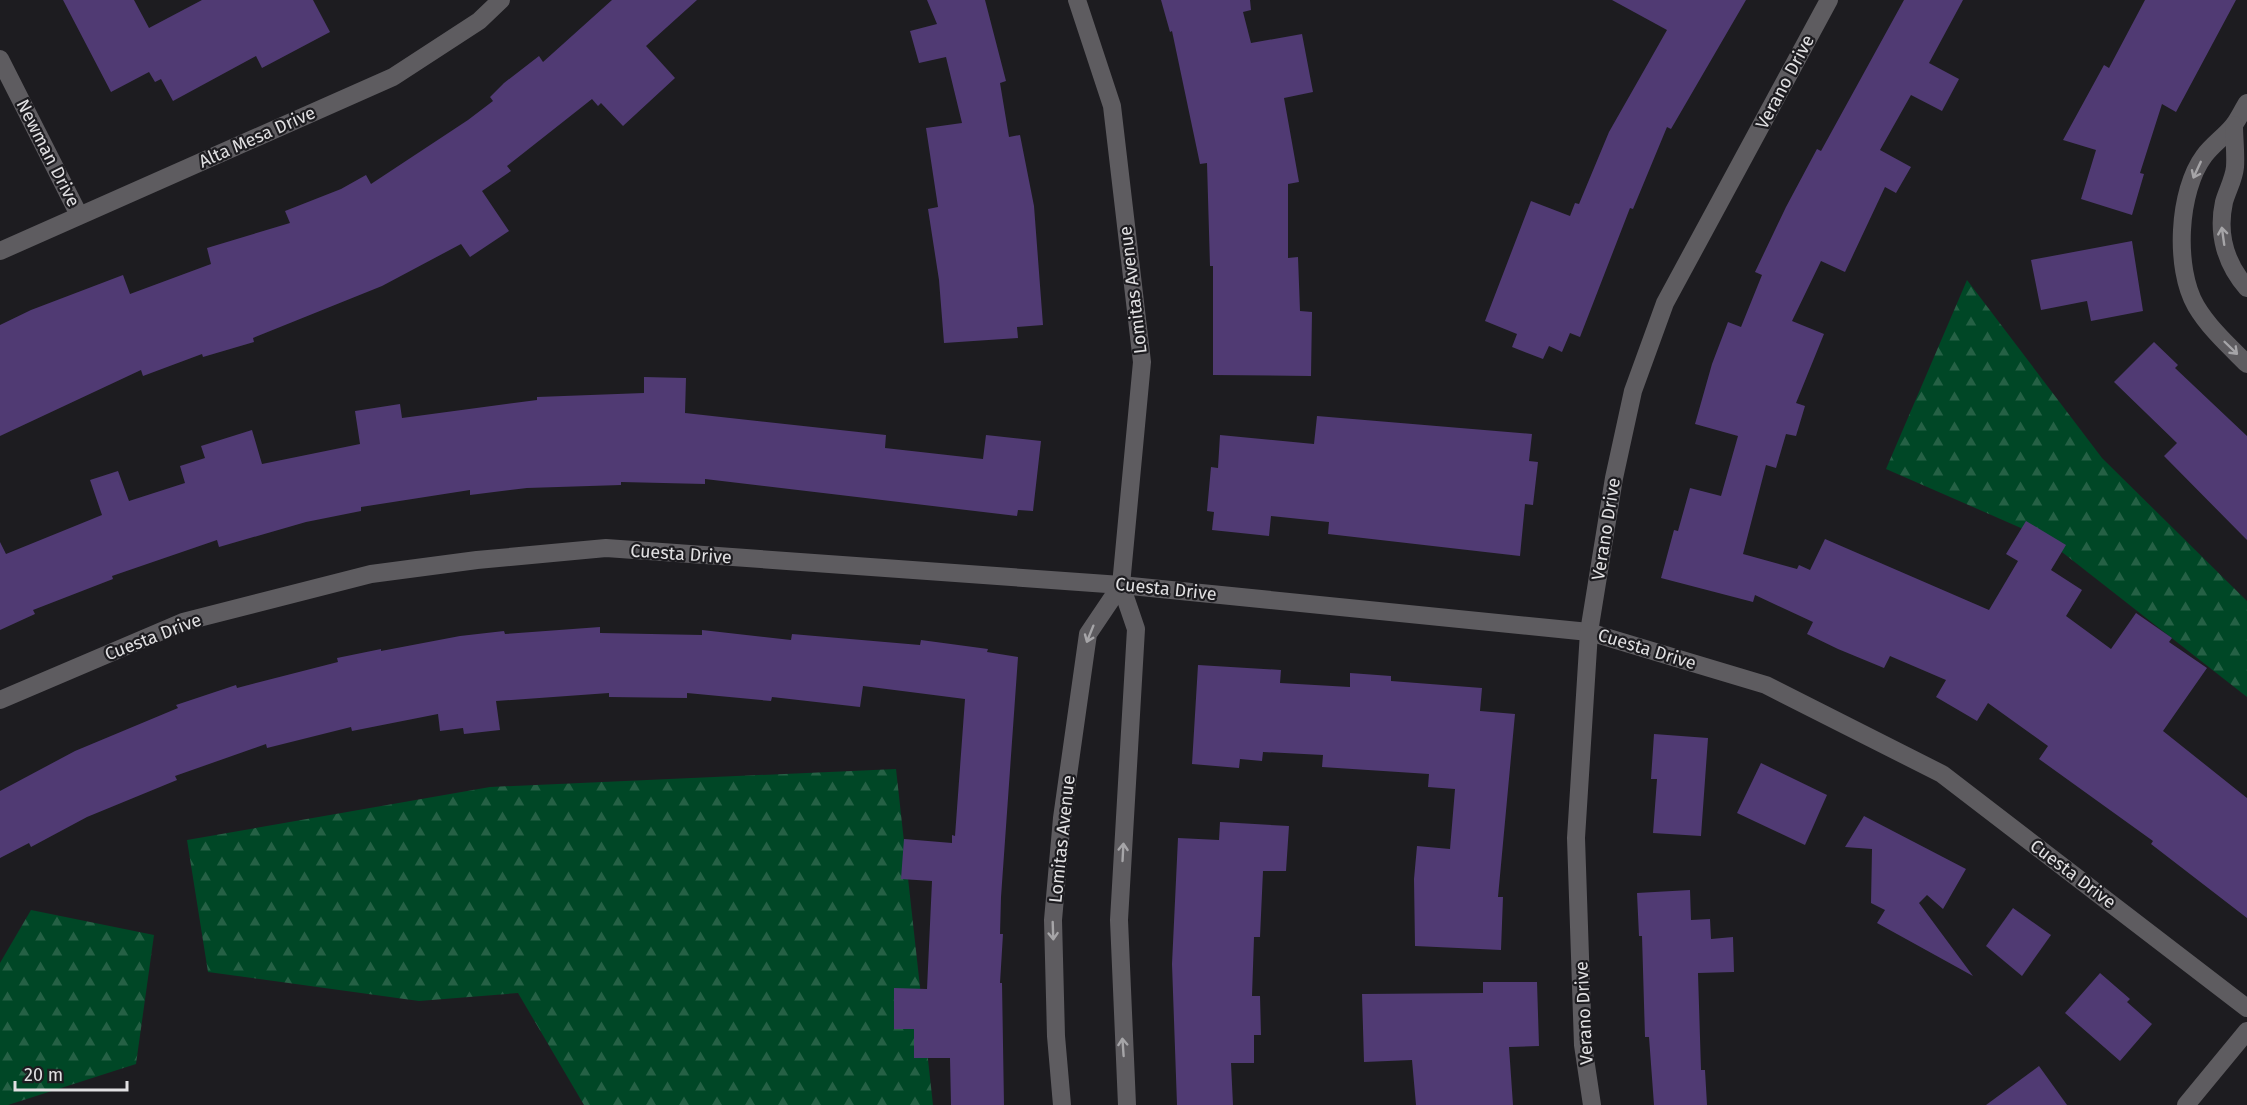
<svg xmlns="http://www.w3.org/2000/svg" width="2247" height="1105" font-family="'Fira Sans',sans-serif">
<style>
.forest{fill:url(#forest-firs)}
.building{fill:#503a73}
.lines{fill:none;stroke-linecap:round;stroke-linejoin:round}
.street{stroke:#5e5c60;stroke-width:18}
.oneway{stroke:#a6a5a8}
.labels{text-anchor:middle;stroke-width:4.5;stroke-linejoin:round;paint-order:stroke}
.street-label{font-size:18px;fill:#e1e0e2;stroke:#1d1c20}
</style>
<defs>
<pattern id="forest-firs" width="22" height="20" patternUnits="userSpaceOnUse" patternTransform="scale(1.5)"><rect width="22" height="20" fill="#004726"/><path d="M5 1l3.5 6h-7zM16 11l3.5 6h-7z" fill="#256145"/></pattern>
</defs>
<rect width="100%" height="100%" fill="#1d1c20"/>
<g class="forest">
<polygon points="1967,280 2102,458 2247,601 2247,697 2044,538 1886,469"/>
<polygon points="896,769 933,1105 584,1105 518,993 419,1001 208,972 187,840 490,787"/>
<polygon points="31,910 154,935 136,1064 8,1105 0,1105 0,963"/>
</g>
<g class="building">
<polygon points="63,0 134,0 149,28 202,0 313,0 330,32 262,68 256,56 173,101 161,79 155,82 149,72 111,92"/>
<polygon points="612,0 697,0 646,46 675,78 623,126 601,103 598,106 592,99 507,166 511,171 482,191 509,231 470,257 461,244 382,286 253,338 254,342 203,357 202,354 143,376 141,370 0,436 0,325 31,310 123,275 130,294 211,264 207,248 290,223 285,211 341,189 366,175 371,184 468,120 493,101 490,97 504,83 539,56 543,62"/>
<polygon points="927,0 985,0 1006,81 1000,83 1009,137 1020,135 1034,206 1043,325 1017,327 1018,338 944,343 939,280 928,209 938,207 926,128 962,123 946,57 919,63 910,31 937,24"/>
<polygon points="1161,0 1250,0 1251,10 1243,12 1251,43 1302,34 1313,92 1284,98 1299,182 1288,184 1288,258 1298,257 1300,311 1312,312 1311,376 1213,375 1213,266 1210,266 1207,163 1200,164 1172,31 1170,32"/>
<polygon points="1612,0 1746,0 1671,129 1667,127 1633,209 1630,208 1580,337 1570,333 1562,352 1549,346 1543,359 1512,347 1517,334 1485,321 1531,201 1570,216 1575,203 1579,204 1609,132 1667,30"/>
<polygon points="1904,0 1963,0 1929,63 1959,79 1942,111 1911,95 1880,150 1911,167 1896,193 1885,187 1845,272 1821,261 1792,321 1824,334 1796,403 1805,406 1796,436 1786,434 1776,468 1766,465 1743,554 1797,569 1799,565 1810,570 1825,539 1989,610 2018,561 2006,554 2026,521 2066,545 2051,570 2082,590 2066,616 2111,649 2136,613 2172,638 2169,642 2207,668 2163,731 2247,798 2247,918 2151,844 2153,841 2039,759 2048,746 1988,703 1977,721 1936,697 1946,680 1890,656 1884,668 1838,649 1807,634 1813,622 1755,595 1753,602 1661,578 1674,530 1678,531 1690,488 1721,496 1738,436 1695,424 1712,364 1728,322 1741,327 1762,275 1755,272 1786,207 1817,149 1821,151"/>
<polygon points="2145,0 2236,0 2176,112 2162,104 2140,173 2144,174 2132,215 2081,199 2096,150 2063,140 2104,65 2109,68"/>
<polygon points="2132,241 2143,311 2091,321 2087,301 2041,310 2031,260"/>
<polygon points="2154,342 2178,365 2175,368 2247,436 2247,540 2164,456 2177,443 2114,382"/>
<polygon points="644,377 686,378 685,413 886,435 885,448 983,459 986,435 1041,441 1033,511 1018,510 1017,516 705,479 705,484 621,482 621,485 527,488 470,495 470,490 361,507 361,511 306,522 219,547 217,540 112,576 113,579 33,610 35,614 0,630 0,542 6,554 102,515 90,480 118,471 129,501 185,483 180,466 205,458 201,446 252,430 262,464 360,444 355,411 400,404 402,418 537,400 537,397 644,393"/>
<polygon points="1317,416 1532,434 1529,461 1538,462 1533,505 1525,504 1520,556 1328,534 1329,522 1271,516 1269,536 1212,530 1214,512 1207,511 1211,467 1218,468 1220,435 1314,444"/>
<polygon points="600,627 600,633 702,635 702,630 791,640 792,634 920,645 921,640 988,649 987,652 1018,657 1001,897 1000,934 1003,934 1000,983 1002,983 1004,1105 951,1105 950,1058 914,1058 914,1029 894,1029 894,988 927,989 932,881 901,879 904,839 952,843 952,835 955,836 965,699 863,686 860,707 772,697 771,701 687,693 687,698 609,697 609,693 496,701 500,730 464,734 463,728 440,731 438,714 352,731 351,727 267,748 266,744 175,776 177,780 87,817 31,847 29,843 0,858 0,791 75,751 178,708 176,705 236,685 237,688 338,662 337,658 381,649 381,651 460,636 504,631 505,634"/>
<polygon points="1198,665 1281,670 1280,683 1350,687 1350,673 1391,676 1391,681 1482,688 1480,711 1515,714 1498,897 1503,897 1501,950 1415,946 1414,879 1417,846 1450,849 1455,789 1428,787 1429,774 1322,767 1323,755 1263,752 1262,761 1240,759 1239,768 1192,764"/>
<polygon points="1654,734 1708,738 1701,836 1653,833 1657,779 1651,779"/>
<polygon points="1761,763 1827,795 1805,845 1737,813"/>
<polygon points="1864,816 1966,869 1943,909 1927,895 1919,903 1973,976 1877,923 1885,910 1871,903 1872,849 1845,847"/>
<polygon points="1220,822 1289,826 1286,871 1263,871 1260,937 1254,937 1252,996 1260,996 1261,1035 1254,1035 1254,1063 1231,1063 1233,1105 1177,1105 1172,964 1178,838 1219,840"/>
<polygon points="1690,890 1691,920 1710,919 1711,939 1733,937 1734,972 1698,973 1701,1070 1705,1070 1707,1105 1654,1105 1649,1037 1645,1037 1642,936 1639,936 1637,893"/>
<polygon points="2013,908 2051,935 2022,976 1986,946"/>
<polygon points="2100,973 2130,999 2127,1002 2152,1024 2120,1061 2065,1013"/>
<polygon points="1483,982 1537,982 1539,1046 1509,1047 1513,1105 1416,1105 1412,1060 1364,1062 1362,994 1483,993"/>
<polygon points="2039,1066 2067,1105 1986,1105"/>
</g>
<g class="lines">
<g class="street">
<polyline points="1077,0 1112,106 1142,362 1121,585 1136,629 1119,920 1127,1105"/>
<polyline points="0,59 79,215"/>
<path d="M 2247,103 C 2242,111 2238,120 2233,126 C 2224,137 2212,145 2204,156 C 2178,191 2174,268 2196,306 C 2209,328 2229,346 2247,364"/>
<path d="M 2234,125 C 2234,139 2236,153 2235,167 C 2234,179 2227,191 2224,202 C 2217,234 2226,264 2247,288"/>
<polyline points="0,251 393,77 479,21 501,0"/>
<polyline points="0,700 183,622 371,574 477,560 606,548 1121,585 1589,632 1766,685 1942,774 2247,1008"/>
<polyline points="1062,1105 1056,1036 1053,920 1062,818 1088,634 1121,585"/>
<polyline points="1592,1105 1583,1045 1576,838 1589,632 1614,478 1633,391 1665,303 1829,0"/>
<polyline points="2186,1105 2247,1031"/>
</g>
</g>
<defs><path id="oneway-shaft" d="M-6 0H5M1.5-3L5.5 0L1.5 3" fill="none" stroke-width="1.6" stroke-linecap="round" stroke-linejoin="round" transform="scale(1.5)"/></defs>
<g class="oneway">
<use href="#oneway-shaft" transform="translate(2197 170) rotate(115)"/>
<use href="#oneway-shaft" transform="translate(2223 236) rotate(-98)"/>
<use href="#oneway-shaft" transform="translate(2231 348) rotate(44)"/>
<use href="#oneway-shaft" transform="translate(1090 634) rotate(112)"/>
<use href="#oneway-shaft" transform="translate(1123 852) rotate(-87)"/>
<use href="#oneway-shaft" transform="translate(1053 931) rotate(88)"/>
<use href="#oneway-shaft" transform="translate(1123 1047) rotate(-94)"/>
</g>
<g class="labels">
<g class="street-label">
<text transform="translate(1785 82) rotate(-62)" y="6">Verano Drive</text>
<text transform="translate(257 137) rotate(-24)" y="6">Alta Mesa Drive</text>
<text transform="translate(48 153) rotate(63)" y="6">Newman Drive</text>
<text transform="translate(1133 290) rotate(-97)" y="6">Lomitas Avenue</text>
<text transform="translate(1606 529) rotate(-81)" y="6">Verano Drive</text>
<text transform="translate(681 554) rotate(4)" y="6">Cuesta Drive</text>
<text transform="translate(1166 589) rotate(6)" y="6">Cuesta Drive</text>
<text transform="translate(153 637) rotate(-21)" y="6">Cuesta Drive</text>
<text transform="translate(1647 649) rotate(17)" y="6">Cuesta Drive</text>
<text transform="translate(1062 839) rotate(-84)" y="6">Lomitas Avenue</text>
<text transform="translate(2073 874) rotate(37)" y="6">Cuesta Drive</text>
<text transform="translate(1584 1013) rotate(-93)" y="6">Verano Drive</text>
</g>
</g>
<path d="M15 1081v9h112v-9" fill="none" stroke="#e1e0e2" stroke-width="3"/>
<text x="24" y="1081" font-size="18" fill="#e1e0e2" stroke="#1d1c20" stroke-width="4.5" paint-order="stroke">20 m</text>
</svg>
